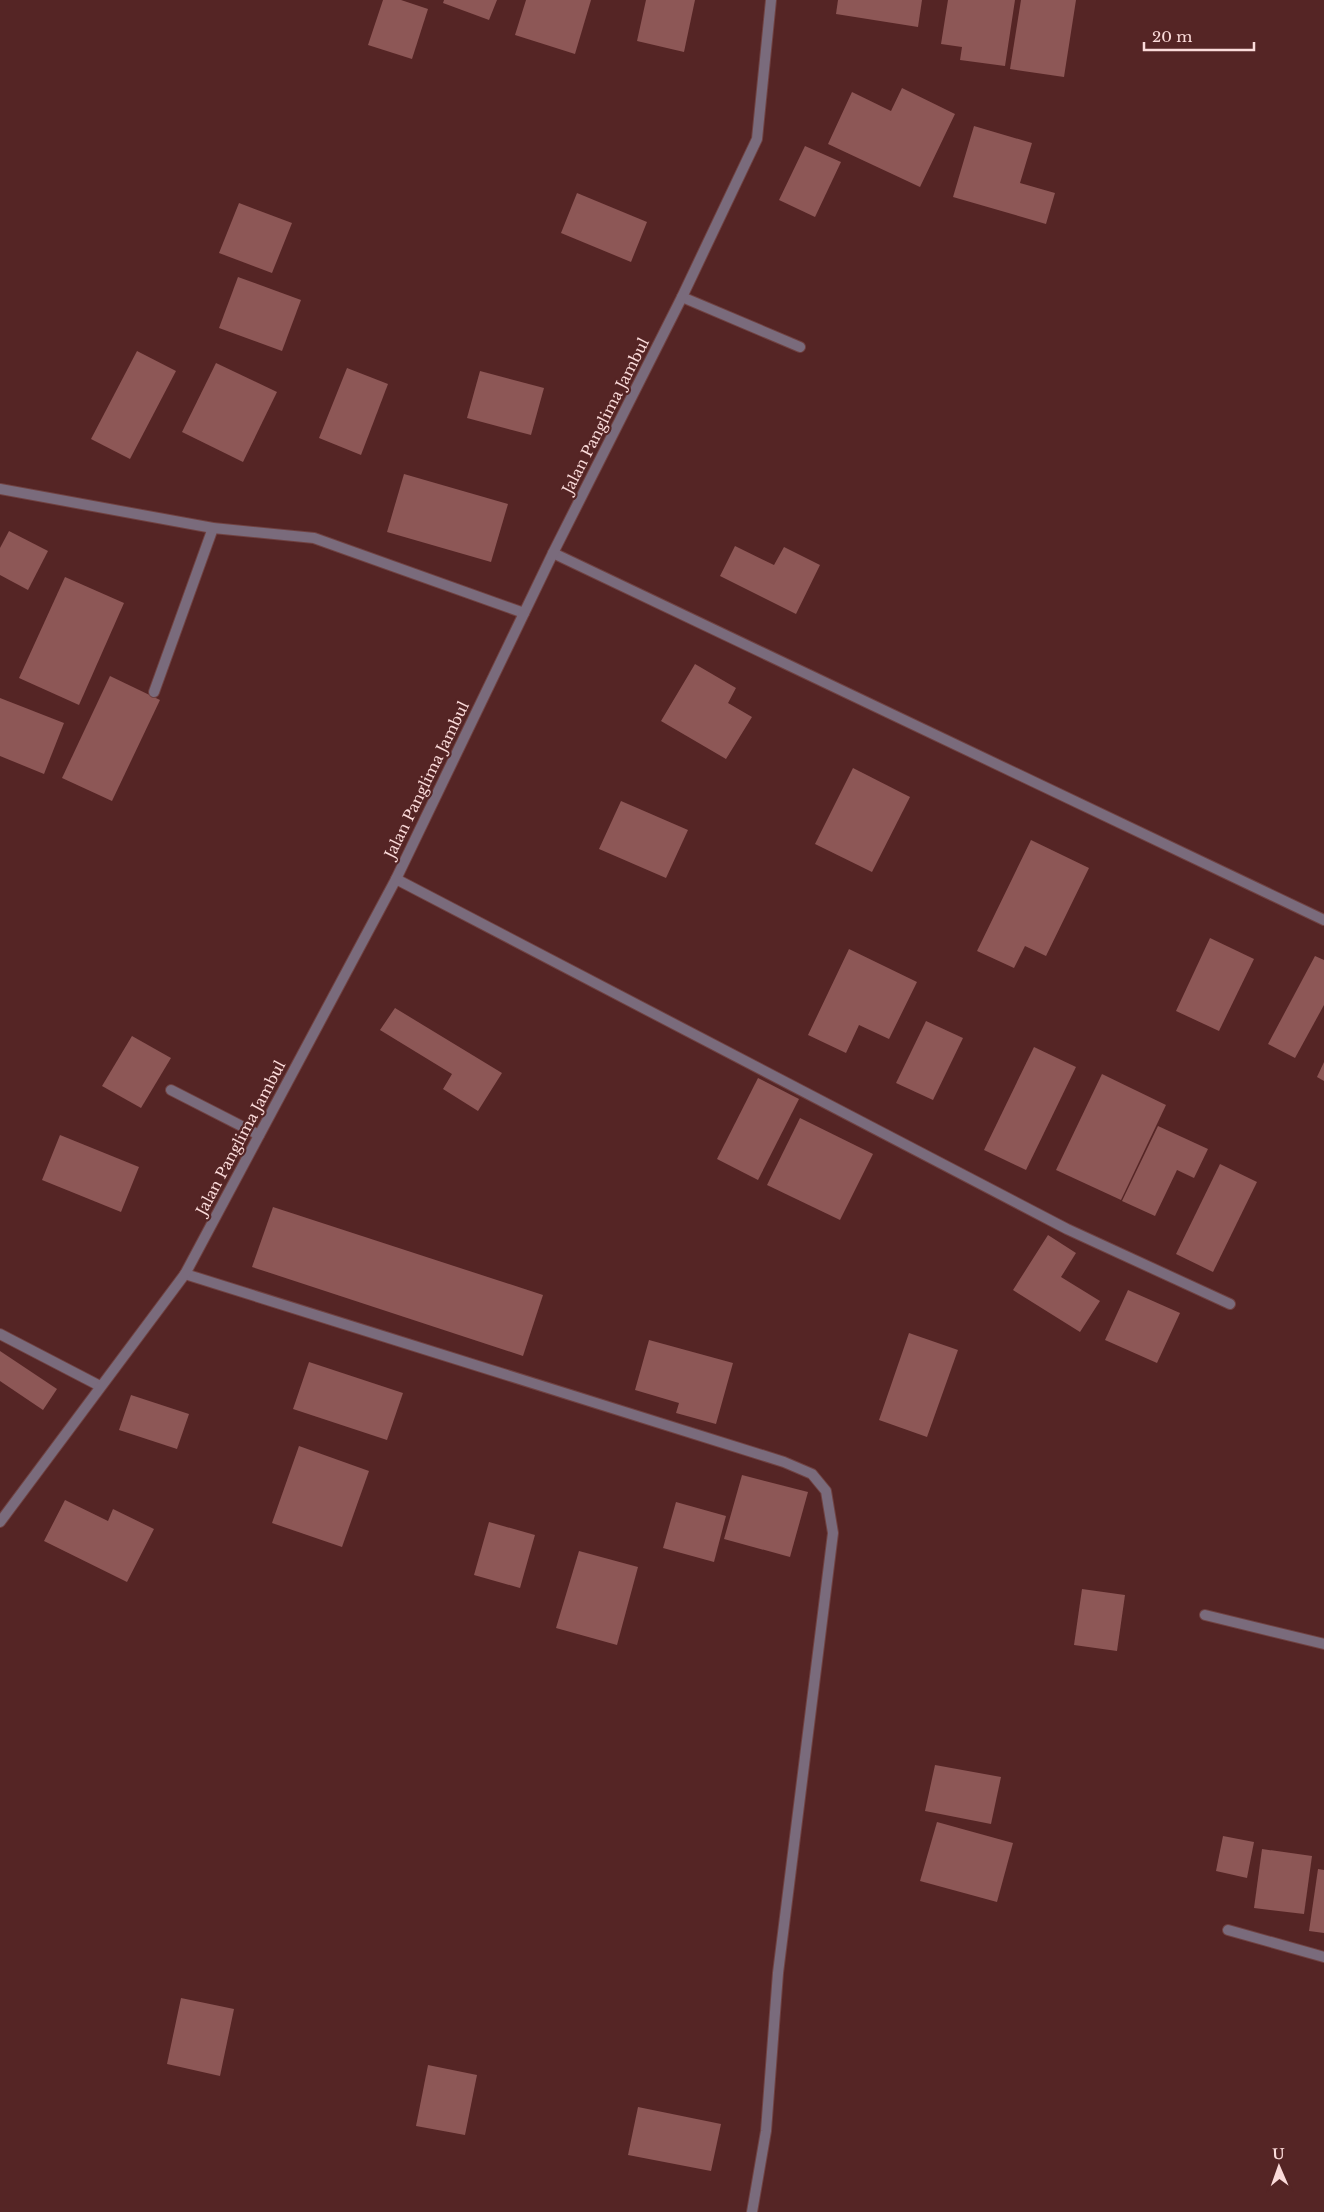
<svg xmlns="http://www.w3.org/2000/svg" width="1324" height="2212" font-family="'Libre Baskerville',serif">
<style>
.building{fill:#8d5756}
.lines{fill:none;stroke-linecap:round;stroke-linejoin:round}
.service-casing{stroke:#704242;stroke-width:12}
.minor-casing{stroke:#704242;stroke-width:12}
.service{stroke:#7a6b7c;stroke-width:10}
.minor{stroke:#7a6b7c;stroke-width:10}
.labels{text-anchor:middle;stroke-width:4.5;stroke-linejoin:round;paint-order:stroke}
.street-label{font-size:15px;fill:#fbdbda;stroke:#552525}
</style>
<rect width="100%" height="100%" fill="#552525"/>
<g class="building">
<polygon points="383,0 401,0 428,9 412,59 368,45"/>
<polygon points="444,0 497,0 489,20 443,3"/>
<polygon points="526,0 591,0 575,54 515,35"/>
<polygon points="646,0 695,0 684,52 637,41"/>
<polygon points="838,0 922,0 918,27 836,14"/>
<polygon points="948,0 1015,0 1005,66 960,60 962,47 941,44"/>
<polygon points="1021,0 1076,0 1064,77 1010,69"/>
<polygon points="902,88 955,114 920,187 828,144 852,92 891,111"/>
<polygon points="974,126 1032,143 1020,183 1055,193 1046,224 953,197"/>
<polygon points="805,146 841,162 815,217 779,200"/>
<polygon points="577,193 647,222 631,262 561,233"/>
<polygon points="239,203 292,223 272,273 219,253"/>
<polygon points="238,277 301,300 282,351 219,328"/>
<polygon points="137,351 176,371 130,459 91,439"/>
<polygon points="216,363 277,392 243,462 182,432"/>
<polygon points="347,368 388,384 361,455 319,438"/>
<polygon points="480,371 544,388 531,435 467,418"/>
<polygon points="404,474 508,504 491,562 387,532"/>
<polygon points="9,531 48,551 28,590 0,575 0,548"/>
<polygon points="735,546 774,565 784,547 820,565 796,614 720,576"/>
<polygon points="65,577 124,603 79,705 19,678"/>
<polygon points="695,664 736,688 728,703 752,717 726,759 661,721"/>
<polygon points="110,676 160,700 112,801 62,778"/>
<polygon points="0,698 64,723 44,774 0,756"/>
<polygon points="853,768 910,797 872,872 815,844"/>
<polygon points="621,801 688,830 666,878 599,849"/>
<polygon points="1031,840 1089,868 1046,956 1025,946 1014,968 977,951"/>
<polygon points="1210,938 1254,959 1219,1031 1176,1011"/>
<polygon points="849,949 917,982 889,1039 859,1025 846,1053 808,1035"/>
<polygon points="1315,956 1324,960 1324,1005 1295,1058 1268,1044"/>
<polygon points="395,1008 502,1073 478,1111 443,1089 452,1074 380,1030"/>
<polygon points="926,1021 963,1038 933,1100 896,1083"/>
<polygon points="132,1036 171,1058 141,1108 102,1086"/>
<polygon points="1034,1047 1076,1067 1026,1170 984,1150"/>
<polygon points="1324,1062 1324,1081 1317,1077"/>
<polygon points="1102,1074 1166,1105 1121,1200 1056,1170"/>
<polygon points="758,1078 799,1099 758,1180 717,1159"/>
<polygon points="800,1118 873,1154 840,1220 767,1185"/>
<polygon points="1158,1126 1208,1149 1194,1178 1177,1170 1155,1216 1122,1201"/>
<polygon points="60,1135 139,1167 121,1212 42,1180"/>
<polygon points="1220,1164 1257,1182 1213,1272 1176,1254"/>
<polygon points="273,1207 543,1295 523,1356 252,1267"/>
<polygon points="1048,1235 1076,1253 1061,1277 1100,1301 1080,1332 1013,1290"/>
<polygon points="1128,1290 1180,1313 1157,1363 1105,1340"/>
<polygon points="909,1333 958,1350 927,1437 879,1420"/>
<polygon points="649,1340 733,1363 716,1424 676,1413 679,1403 635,1390"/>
<polygon points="0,1351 57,1389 43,1410 0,1381"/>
<polygon points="309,1362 403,1393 387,1440 293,1409"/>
<polygon points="131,1395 189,1414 177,1449 119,1430"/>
<polygon points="299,1446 369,1471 342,1547 272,1523"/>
<polygon points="742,1475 808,1492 790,1557 724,1539"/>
<polygon points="65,1500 108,1521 113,1509 154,1529 127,1582 44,1541"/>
<polygon points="676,1502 726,1516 714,1562 663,1548"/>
<polygon points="489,1522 535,1535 520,1588 474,1575"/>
<polygon points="579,1551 638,1567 617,1645 556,1628"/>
<polygon points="1082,1589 1125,1595 1117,1651 1074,1645"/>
<polygon points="935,1765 1001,1777 991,1824 925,1811"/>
<polygon points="937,1822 1013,1843 997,1902 920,1881"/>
<polygon points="1223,1836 1254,1842 1247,1878 1216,1871"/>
<polygon points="1262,1849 1312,1856 1304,1914 1254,1908"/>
<polygon points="1318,1869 1324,1870 1324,1933 1309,1931"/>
<polygon points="181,1998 234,2009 220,2076 167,2064"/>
<polygon points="428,2065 477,2075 465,2135 416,2126"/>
<polygon points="638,2107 721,2124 711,2171 628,2155"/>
</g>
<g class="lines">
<defs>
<g id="service">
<polyline points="682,297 800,347"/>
<polyline points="154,692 213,528"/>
<polyline points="171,1090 259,1135"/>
<polyline points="1205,1615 1324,1644"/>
</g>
<g id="minor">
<polyline points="0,489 213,528 314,538 524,613"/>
<polyline points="553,553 1324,920"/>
<polyline points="396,879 1067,1229 1230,1304"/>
<polyline points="185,1274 784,1462 812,1474 826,1491 833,1533 778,1973 766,2131 752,2212"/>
<polyline points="0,1334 100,1386"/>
<polyline points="0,1522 185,1274 396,879 553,553 682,297 757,139 771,0"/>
<polyline points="1228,1930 1324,1957"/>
</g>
</defs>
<use href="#service" class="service-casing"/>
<use href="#minor" class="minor-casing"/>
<use href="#service" class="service"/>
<use href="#minor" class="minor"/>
</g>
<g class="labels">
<g class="street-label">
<text transform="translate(606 416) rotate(-63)" y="5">Jalan Panglima Jambul</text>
<text transform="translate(427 780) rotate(-64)" y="5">Jalan Panglima Jambul</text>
<text transform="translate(241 1138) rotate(-62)" y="5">Jalan Panglima Jambul</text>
</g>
</g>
<g transform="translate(1279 2167) rotate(358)" stroke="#552525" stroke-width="4" paint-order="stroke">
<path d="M0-4L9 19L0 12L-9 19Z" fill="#fbdbda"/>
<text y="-8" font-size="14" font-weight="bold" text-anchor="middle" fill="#fbdbda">U</text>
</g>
<path d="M1144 42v8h110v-8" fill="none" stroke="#fbdbda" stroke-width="2.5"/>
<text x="1152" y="42" font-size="15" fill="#fbdbda" stroke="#552525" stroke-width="4" paint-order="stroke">20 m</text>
</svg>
